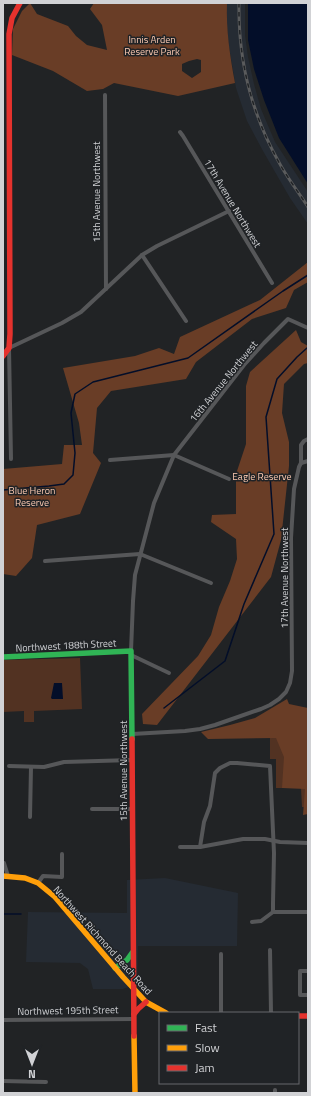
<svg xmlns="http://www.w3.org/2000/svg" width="311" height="1096" font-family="'Titillium Web',sans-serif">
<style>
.built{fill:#252b33}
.green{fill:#523222}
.forest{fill:#693d26;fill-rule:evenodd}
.water{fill:#030e29}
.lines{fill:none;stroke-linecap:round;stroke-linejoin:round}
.stream{stroke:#030e29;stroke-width:1.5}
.street{stroke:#565759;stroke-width:4}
.fast{stroke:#30b455;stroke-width:5.5}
.slow{stroke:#ff9f0a;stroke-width:5.5}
.jam{stroke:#e5322d;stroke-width:5.5}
.rail-casing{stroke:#5a5b5c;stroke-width:3}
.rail{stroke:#202326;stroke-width:1.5;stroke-dasharray:4.5;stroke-linecap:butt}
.labels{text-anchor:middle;stroke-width:3;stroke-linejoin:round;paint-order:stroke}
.park-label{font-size:10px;fill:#fdcab1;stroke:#202326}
.street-label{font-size:10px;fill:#d1d2d5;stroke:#202326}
</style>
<rect width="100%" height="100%" fill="#212325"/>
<g class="built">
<polygon points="227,3 245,3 245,35 248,57 254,84 261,109 275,142 308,192 308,224 290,198 263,151 247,121 236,88 229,47 226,19"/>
<polygon points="165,878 238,893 237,946 138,946 137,984 123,989 93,989 88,969 80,963 26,962 28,912 127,913 127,880"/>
</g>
<g class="green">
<polygon points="80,658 82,709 34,711 34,722 24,722 24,711 3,712 3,660"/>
<polygon points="270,737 308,737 308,807 302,807 301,788 276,788 276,759 270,759"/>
</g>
<g class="forest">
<path d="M 30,3 L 37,14 L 68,26 L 76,36 L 87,45 L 107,50 L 102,25 L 90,9 L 94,3 L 227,3 C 226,30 230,56 235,83 L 178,96 L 114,83 L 103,89 L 87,91 L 53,71 L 12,55 L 13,29 L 22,11 ZM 197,59 L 201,60 L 201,72 L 192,78 L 182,71 L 182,64 L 189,61 Z"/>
<polygon points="308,262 308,282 294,290 286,308 252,319 196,362 186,379 111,391 97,408 93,453 101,463 80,514 37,525 32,558 16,576 3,574 3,469 62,464 64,445 82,445 79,423 63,368 135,356 159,348 174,354 180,337 260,300"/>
<polygon points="296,330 301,342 308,346 308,363 304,364 284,384 282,413 289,442 289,466 281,540 271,577 157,725 143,724 142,714 198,656 211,635 219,607 230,581 237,559 236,539 211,522 212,515 236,514 236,474 246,444 246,386 250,372"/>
<polygon points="287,699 289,704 308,708 308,814 303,815 305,789 282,788 284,757 276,738 208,739 201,732 230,725 255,718"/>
</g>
<g class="water">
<polygon points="248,3 308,3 308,184 279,138 264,100 254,69 248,40"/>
<polygon points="54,683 62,683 63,699 52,699 51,698"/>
</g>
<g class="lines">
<g class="stream">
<polyline points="3,490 49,486 64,484 73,475 75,453 71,413 75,394 93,382 188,358 283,291 308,275"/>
<polyline points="164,708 225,661 244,604 274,534 266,417 277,379 297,357 307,348"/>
<polyline points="3,914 21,914"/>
</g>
<g class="street">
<polyline points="105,95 106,289"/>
<polyline points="180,132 183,136 272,283"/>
<polyline points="142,255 186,321"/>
<polyline points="11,459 9,348 62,323 81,312 142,255 157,246 229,211"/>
<polyline points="110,460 174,455 229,479"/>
<polyline points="301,463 308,461"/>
<polyline points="45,561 140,554 211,583"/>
<polyline points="131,651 133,601 135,575 154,503 174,455 244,365 264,343 288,319 308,328"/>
<polyline points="131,655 169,673"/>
<polyline points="132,734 185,731 200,729 215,725 261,709 270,705 279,699 286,692 290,683 292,671 291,538 294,489 299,467 301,463 301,445 304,441 308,439"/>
<polyline points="9,766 44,767 64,762 132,760"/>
<polyline points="92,809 132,809"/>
<polyline points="30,817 31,767"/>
<polyline points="180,847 200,847 243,839 265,839 280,842 308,843"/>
<polyline points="200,847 204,822 210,806 215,773 220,768 230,763 237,763 270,766 274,853 273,903 273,912"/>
<polyline points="4,863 8,876"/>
<polyline points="38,883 43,876 62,877 62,854"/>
<polyline points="252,922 261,921 273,912 308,912"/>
<polyline points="270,950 271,1013"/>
<polyline points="308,971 300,971 300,995 308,995"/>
<polyline points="221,1013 221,954"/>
<polyline points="3,1020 134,1019"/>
<polyline points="3,1081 46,1082"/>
<polyline points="275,1090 275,1093"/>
</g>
<g class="fast">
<polyline points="3,657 131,651 132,739"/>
<polyline points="115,968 127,960 132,953"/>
</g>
<g class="slow">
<polyline points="3,876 25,878 38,883 55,897 123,977 146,1002 166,1013"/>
<polyline points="134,1036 135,1093"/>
</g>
<g class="jam">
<polyline points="3,356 9,348 10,334 9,34 12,18 20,3"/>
<polyline points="132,739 134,1036"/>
<polyline points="134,1014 138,1009 146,1002"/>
<polyline points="298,1016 308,1016"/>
</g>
<defs>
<path id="rail" d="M 239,3 C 238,61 252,116 281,166 C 289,180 299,193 308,207"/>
</defs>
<use href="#rail" class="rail-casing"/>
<use href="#rail" class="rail"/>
</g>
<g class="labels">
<g class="park-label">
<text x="152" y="43">Innis Arden<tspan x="152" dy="12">Reserve Park</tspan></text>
<text x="262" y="480">Eagle Reserve</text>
<text x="32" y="494">Blue Heron<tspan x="32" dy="12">Reserve</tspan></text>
</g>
<g class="street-label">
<text transform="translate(96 192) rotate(-90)" y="4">15th Avenue Northwest</text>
<text transform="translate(233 203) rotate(59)" y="4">17th Avenue Northwest</text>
<text transform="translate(223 381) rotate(-51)" y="4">16th Avenue Northwest</text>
<text transform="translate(284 578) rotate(-90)" y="4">17th Avenue Northwest</text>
<text transform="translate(66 645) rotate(-3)" y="4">Northwest 188th Street</text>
<text transform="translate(123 771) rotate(-90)" y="4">15th Avenue Northwest</text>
<text transform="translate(103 940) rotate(48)" y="4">Northwest Richmond Beach Road</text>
<text transform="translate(68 1010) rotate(-1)" y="4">Northwest 195th Street</text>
</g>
</g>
<rect width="311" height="1096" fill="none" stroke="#d1d2d5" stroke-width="8"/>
<rect x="159" y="1012" width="140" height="72" fill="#202326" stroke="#67696c"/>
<rect x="167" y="1025" width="20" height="6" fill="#30b455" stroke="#67696c"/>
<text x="195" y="1032" font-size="12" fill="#d1d2d5">Fast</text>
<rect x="167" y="1045" width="20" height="6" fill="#ff9f0a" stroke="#67696c"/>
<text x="195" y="1052" font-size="12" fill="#d1d2d5">Slow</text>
<rect x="167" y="1065" width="20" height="6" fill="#e5322d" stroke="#67696c"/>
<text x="195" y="1072" font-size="12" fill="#d1d2d5">Jam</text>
<g transform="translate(32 1064) rotate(180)" stroke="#202326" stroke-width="3" paint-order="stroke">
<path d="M0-3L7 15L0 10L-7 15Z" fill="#d1d2d5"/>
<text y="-6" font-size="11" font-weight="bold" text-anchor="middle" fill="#d1d2d5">N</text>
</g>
</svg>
